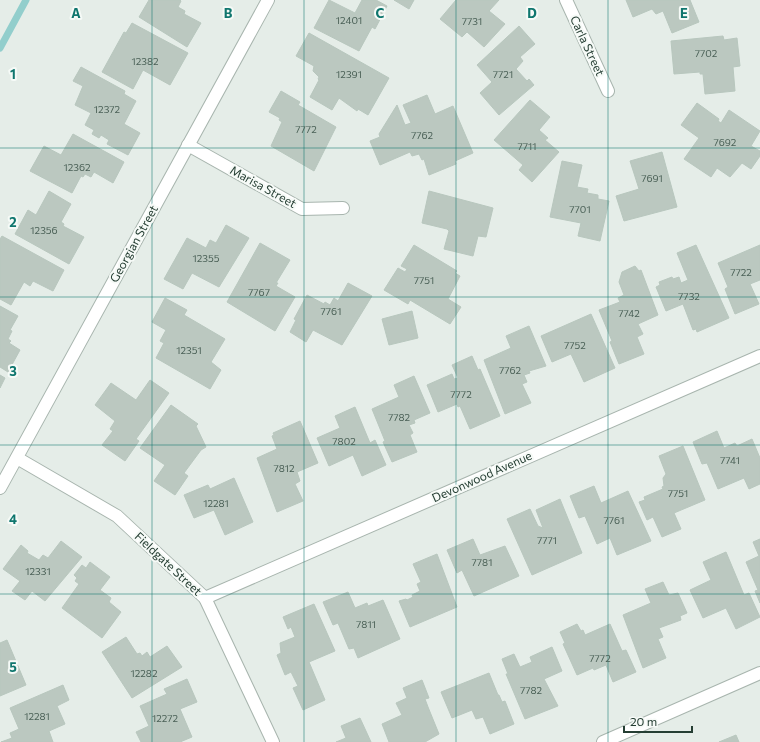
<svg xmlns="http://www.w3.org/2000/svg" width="760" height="742" font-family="Commissioner,sans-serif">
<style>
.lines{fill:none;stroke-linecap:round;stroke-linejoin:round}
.stream{stroke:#92cecc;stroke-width:7}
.building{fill:#bbc8c0;stroke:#b8c7be}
.street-casing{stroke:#a8b5ae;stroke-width:14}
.street{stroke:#fff;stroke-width:12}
.grid{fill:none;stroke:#0f766e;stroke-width:1;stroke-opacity:0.55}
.labels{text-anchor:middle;stroke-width:4;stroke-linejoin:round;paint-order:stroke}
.number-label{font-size:10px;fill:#4a6056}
.street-label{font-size:12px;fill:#253e33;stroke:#f6faf7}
.grid-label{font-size:13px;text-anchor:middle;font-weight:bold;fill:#0f766e;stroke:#f6faf7;stroke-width:4;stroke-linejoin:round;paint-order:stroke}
</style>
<rect width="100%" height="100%" fill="#e5ede8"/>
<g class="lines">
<polyline class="stream" points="0,48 26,0"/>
</g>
<g class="building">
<polygon points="149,0 180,0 181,1 178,7 185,11 184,14 201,23 187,47 139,17"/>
<polygon points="329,0 355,13 362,0 376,0 387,6 375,29 372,27 359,51 314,28"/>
<polygon points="394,0 414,0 409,9"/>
<polygon points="456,0 499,0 489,11 505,24 484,47 467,32 462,37 440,19"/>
<polygon points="626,0 690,0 699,22 672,33 663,11 656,14 652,9 633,17"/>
<polygon points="132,23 188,53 170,85 143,70 133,89 102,72 124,32 126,33"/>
<polygon points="519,26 535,44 520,57 523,61 516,69 527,81 529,79 534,85 499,115 480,93 492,82 477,65"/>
<polygon points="309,33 389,78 368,115 358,109 357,111 339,98 332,110 310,97 319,80 318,79 319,77 313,71 314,66 296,56"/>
<polygon points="723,36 724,40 737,38 740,66 733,67 735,91 705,94 703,74 700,74 700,72 674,74 671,41"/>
<polygon points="81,67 125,91 124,94 136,101 124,124 140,133 128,155 107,144 109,140 101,135 99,138 92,134 94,130 85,125 91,113 75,105 83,86 73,81"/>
<polygon points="281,91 300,102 298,105 336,127 314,171 271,146 282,122 279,120 280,118 269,112"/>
<polygon points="427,95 435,114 453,106 473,153 455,161 456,164 429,175 424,159 422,160 419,154 412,156 410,152 380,165 370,141 380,137 379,134 397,105 405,125 411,123 403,105"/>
<polygon points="530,100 550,117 539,130 548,138 545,140 559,152 532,182 519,170 523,165 494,140"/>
<polygon points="697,103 719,119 718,121 721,123 729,110 760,131 751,146 760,151 760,156 751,169 742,163 730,177 717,168 711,177 684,159 699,138 681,125"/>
<polygon points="73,134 124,162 113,183 94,172 91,177 85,174 83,177 81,176 72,193 30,171 44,146 61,155"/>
<polygon points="662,152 677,207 624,221 616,196 639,189 630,161"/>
<polygon points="562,161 582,165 577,187 588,189 587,193 598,195 598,199 609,201 600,241 578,236 581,223 550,217"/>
<polygon points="49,191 71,204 61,222 64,224 63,226 84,237 69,264 15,234 28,210 36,215"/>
<polygon points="429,191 493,208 486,237 478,236 473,256 444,249 449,231 447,229 422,223"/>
<polygon points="226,225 249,238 219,287 192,273 183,289 164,279 187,238 206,248 210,240 216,243"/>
<polygon points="2,236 64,270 53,291 33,281 30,286 24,282 11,305 0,299 0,239"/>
<polygon points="260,243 290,260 276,283 278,283 276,286 295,297 275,331 227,302"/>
<polygon points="414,245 457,271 455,273 460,276 448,299 461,307 450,324 410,300 408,304 384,290 398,268 405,272 407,269 401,266"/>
<polygon points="696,245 729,318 697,332 696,329 693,330 683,304 666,311 656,287 660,285 659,282 672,277 673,279 679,277 681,283 688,280 677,253"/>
<polygon points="760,245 760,280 750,284 759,304 735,314 725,289 728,287 718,263"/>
<polygon points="635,266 639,271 641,270 658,315 638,324 643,334 637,337 644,354 619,364 610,342 612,341 599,310 620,302 618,298 624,295 619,282 622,272"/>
<polygon points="348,283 372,296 342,345 313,330 306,342 290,332 296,320 294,319 307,295 324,304 325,302 330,305 334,298 338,301"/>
<polygon points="165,298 187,310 184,315 225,339 211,362 221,370 210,389 156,358 164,343 160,341 166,330 152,322"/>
<polygon points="0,306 18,316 10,330 12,331 8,339 11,341 9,343 20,350 8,372 0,367"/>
<polygon points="412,311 418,338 389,345 382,319"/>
<polygon points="591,314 615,368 584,382 571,354 552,362 541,336"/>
<polygon points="529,326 546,366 529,371 530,373 524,375 527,382 522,384 531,403 505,414 484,360 511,348 506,336"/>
<polygon points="472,356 478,370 480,369 500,416 470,429 460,406 458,407 457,404 438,412 427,385 452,374 454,379 458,378 452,365"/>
<polygon points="0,375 5,378 0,388"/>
<polygon points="414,376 430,413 414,420 415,423 409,425 413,433 410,435 417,452 392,462 383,442 385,441 372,409 399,397 394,385"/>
<polygon points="150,380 169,393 136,439 139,441 125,461 102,445 113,431 110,429 115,421 95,405 111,383 136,400"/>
<polygon points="171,405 198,424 196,426 206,447 201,450 184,473 188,476 175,495 154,481 165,465 140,448"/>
<polygon points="355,407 370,443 375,440 386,465 362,476 353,455 329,466 317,438 340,428 335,416"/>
<polygon points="300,421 318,463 297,472 300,481 295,484 303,501 277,512 257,458 277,449 272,436 274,435 273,433"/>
<polygon points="717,431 724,448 735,443 737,446 752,439 760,458 760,484 749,489 744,478 718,489 707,463 702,464 693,442"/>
<polygon points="683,446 705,500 674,513 681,529 662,537 653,517 647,520 639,502 645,500 644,497 663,489 662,487 664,486 663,478 666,474 659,456"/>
<polygon points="234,478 253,522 225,535 214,510 194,518 184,495 208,485 210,489"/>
<polygon points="594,486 601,503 628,491 651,541 617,555 610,538 597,544 585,516 579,518 570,496"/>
<polygon points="560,499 582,553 532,575 507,519 530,509 538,526 543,528 536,510"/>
<polygon points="473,539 480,555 505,546 519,576 474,596 462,570 457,573 447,550"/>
<polygon points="760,539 760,603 755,591 758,590 746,562 759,556 753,542"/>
<polygon points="61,541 82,557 45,601 32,591 25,600 12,591 20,581 3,569 21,545 28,551 27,553 39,560 43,555 48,558"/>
<polygon points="726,552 744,595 749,593 760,617 736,629 726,608 703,618 690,590 711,580 703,562"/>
<polygon points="437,554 457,607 410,627 399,601 406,599 407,600 413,597 412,595 420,591 417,584 421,582 413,564"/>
<polygon points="90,562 110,577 100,590 111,598 109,602 121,612 102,638 62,608 79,584 75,581 77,578 74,575 82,565 86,568"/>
<polygon points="663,582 669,595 678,593 687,613 680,616 681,620 659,628 663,637 658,639 666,658 643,668 623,615 651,603 645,589"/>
<polygon points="348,592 355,608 367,603 368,606 383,600 400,639 358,658 354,648 349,649 338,623 333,625 323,602"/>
<polygon points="314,604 335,651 309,662 325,700 303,710 293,688 298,686 291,672 285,675 277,655 281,653 280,643 295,637 291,627 288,629 283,617"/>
<polygon points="577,624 581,631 583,630 585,635 610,624 622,651 626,650 636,672 613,682 606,665 594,670 593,668 577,675 563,644 565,643 560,632"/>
<polygon points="126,637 137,654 140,653 142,656 147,652 150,657 167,646 182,667 132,698 102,652"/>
<polygon points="7,640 26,685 0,696 0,643"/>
<polygon points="552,647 562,671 544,679 558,706 525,719 506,674 508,674 502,659 514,654 520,667 532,662 530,657"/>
<polygon points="489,673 498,695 499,695 502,702 505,701 514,724 490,734 483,717 476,719 472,710 452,718 441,692"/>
<polygon points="187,679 197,702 180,709 192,737 180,742 141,742 136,732 149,726 140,706 167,694 164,689"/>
<polygon points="422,680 429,698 425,699 428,707 439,734 425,742 389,742 382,724 402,715 396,703 407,698 403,688"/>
<polygon points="63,685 69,700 57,706 65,724 49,731 53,742 1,742 12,738 10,733 19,729 10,708"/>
<polygon points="360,718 371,742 336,742 346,738 341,726"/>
<polygon points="736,735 739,742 719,742"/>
</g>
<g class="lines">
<defs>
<g id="street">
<polyline points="566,0 608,91"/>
<polyline points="188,145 302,209 343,208"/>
<polyline points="17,458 117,516 205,598 273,742"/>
<polyline points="0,488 268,0"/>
<polyline points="205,598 760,356"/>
<polyline points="603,742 760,673"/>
</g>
</defs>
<use href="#street" class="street-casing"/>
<use href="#street" class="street"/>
</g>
<path class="grid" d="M 152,0 L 152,742M 304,0 L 304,742M 456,0 L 456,742M 608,0 L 608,742M 0,148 L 760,148M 0,297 L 760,297M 0,445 L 760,445M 0,594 L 760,594"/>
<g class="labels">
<g class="number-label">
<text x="349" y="24">12401</text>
<text x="472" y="25">7731</text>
<text x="706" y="57">7702</text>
<text x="145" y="65">12382</text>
<text x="349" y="78">12391</text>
<text x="503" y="78">7721</text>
<text x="107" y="113">12372</text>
<text x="306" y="133">7772</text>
<text x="422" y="139">7762</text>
<text x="725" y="146">7692</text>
<text x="527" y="150">7711</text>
<text x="77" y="171">12362</text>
<text x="652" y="182">7691</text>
<text x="580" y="213">7701</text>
<text x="44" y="234">12356</text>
<text x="206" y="262">12355</text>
<text x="741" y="276">7722</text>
<text x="424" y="284">7751</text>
<text x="259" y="296">7767</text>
<text x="689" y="300">7732</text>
<text x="331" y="315">7761</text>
<text x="629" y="317">7742</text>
<text x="575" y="349">7752</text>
<text x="189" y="354">12351</text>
<text x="510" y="374">7762</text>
<text x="461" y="398">7772</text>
<text x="399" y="421">7782</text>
<text x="344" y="445">7802</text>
<text x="730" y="464">7741</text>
<text x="284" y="472">7812</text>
<text x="678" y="497">7751</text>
<text x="216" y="507">12281</text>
<text x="614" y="524">7761</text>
<text x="547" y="544">7771</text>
<text x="482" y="566">7781</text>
<text x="38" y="575">12331</text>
<text x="366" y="628">7811</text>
<text x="600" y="662">7772</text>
<text x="144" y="677">12282</text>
<text x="531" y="694">7782</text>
<text x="37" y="720">12281</text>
<text x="165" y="722">12272</text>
</g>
<g class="street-label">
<text transform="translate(587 46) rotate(65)" y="4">Carla Street</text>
<text transform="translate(263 187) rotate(29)" y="4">Marisa Street</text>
<text transform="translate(134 244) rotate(-61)" y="4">Georgian Street</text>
<text transform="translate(482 477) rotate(-24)" y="4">Devonwood Avenue</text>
<text transform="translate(168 564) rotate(43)" y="4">Fieldgate Street</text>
</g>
</g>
<g class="grid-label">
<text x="76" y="18">A</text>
<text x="228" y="18">B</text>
<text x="380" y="18">C</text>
<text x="532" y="18">D</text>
<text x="684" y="18">E</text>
<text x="13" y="79">1</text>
<text x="13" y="227">2</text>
<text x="13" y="376">3</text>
<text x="13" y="524">4</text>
<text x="13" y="672">5</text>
</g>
<path d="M624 726v6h68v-6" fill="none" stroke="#253e33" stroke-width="2"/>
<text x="630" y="726" font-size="12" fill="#253e33" stroke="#f6faf7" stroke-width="3" paint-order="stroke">20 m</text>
</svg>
